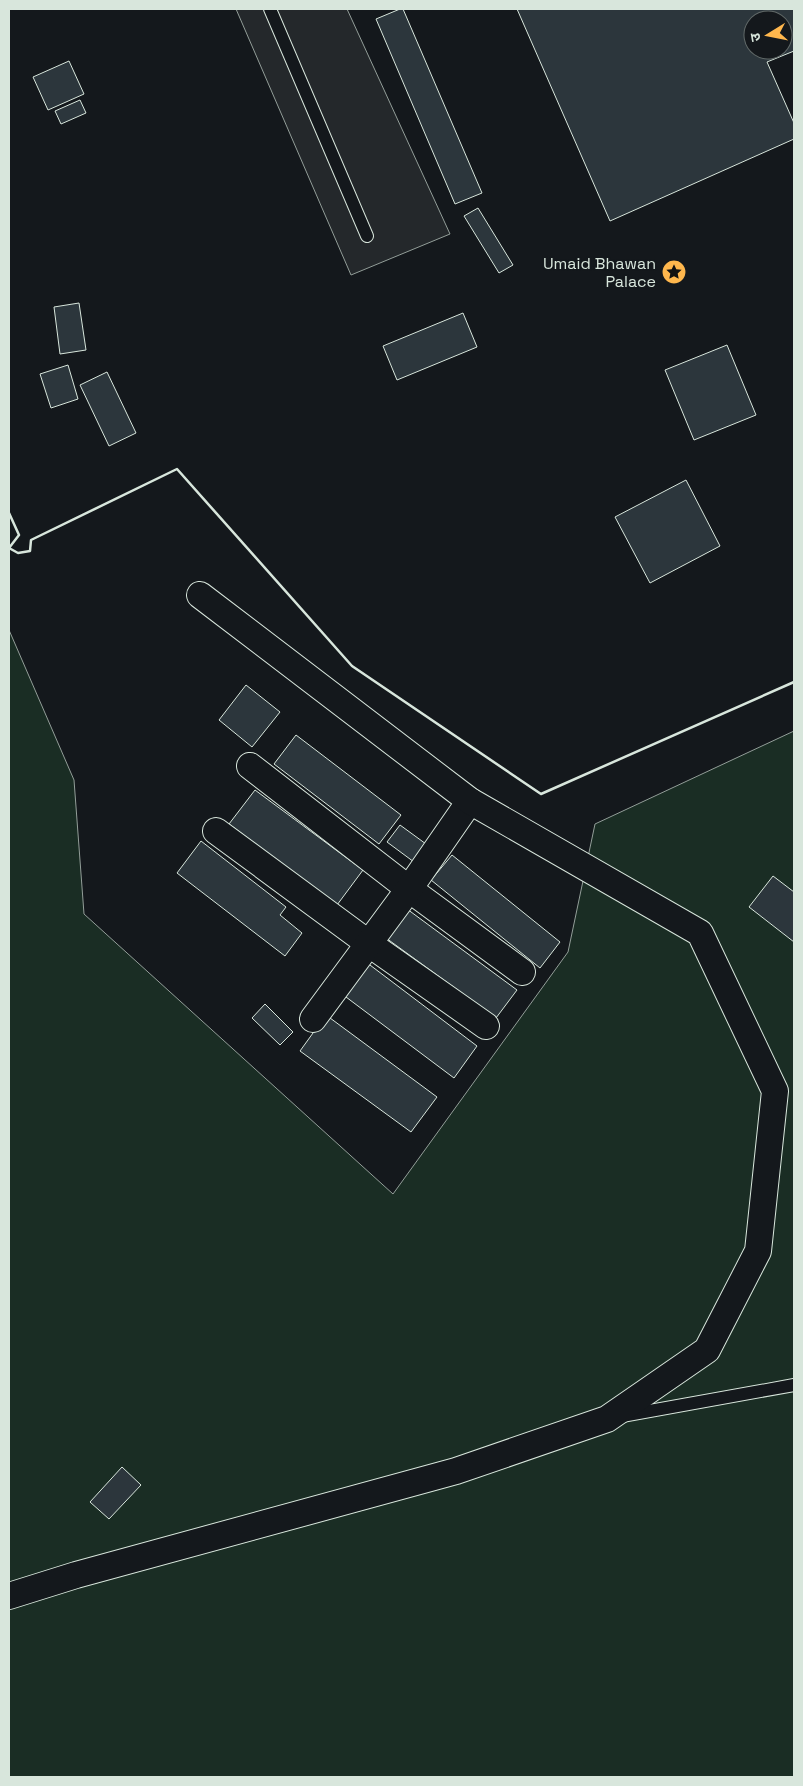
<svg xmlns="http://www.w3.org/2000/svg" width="803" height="1786" font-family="'Space Grotesk','Noto Sans Devanagari',sans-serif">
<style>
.green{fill:#1a2d24;stroke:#939e99}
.parking{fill:#24282b;stroke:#939e99}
.building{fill:#2c363c;stroke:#d8e6dc;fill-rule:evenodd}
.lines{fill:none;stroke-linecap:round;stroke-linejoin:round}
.service-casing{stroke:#d8e6dc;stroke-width:14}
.minor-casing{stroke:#d8e6dc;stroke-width:28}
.service{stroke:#14181c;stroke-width:12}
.minor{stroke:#14181c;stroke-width:26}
.wall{stroke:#d8e6dc;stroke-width:2.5}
.labels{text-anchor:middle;stroke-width:4;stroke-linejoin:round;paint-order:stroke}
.poi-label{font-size:16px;fill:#d8e6dc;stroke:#14181c;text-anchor:end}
</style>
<rect width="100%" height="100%" fill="#14181c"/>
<polygon class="green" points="9,630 74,780 84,914 393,1194 568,952 595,824 794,731 794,1777 9,1777"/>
<polygon class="parking" points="236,9 347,9 450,234 351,275"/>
<g class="building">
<polygon points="400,9 403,9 482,193 455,204 376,19"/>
<path d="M 517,9 L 794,9 L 794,51 L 767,62 L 794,123 L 794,139 L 610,221 ZM 753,20 L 783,20 L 783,50 L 753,50 Z"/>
<polygon points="69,61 84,94 48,110 33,77"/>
<polygon points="80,100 86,113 61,124 55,111"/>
<polygon points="478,208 513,265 499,273 464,216"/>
<polygon points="79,303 86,350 60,354 54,307"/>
<polygon points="463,313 477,347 397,380 383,346"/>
<polygon points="727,345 756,415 694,440 665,370"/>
<polygon points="68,365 78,399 51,408 40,374"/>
<polygon points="107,372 136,433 109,446 80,385"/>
<polygon points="686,480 720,546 650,583 615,517"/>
<polygon points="246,685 280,712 252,747 219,720"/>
<polygon points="296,735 401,815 379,844 274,764"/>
<polygon points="255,790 363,870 337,905 229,824"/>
<polygon points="400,825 426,844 414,862 387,842"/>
<polygon points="201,841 286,907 280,915 302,933 285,956 177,873"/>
<polygon points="452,855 560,942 540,968 431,880"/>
<polygon points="773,876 794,892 794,942 749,907"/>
<polygon points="407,909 517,990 496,1018 386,938"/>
<polygon points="366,962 477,1046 454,1078 342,994"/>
<polygon points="265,1004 293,1032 280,1045 252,1018"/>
<polygon points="326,1015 437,1097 411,1132 300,1051"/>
<polygon points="122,1467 141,1485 109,1519 90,1502"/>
</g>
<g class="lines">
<defs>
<g id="service">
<polyline points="270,9 367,236"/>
<polyline points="622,1416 794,1385"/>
</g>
<g id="minor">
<polyline points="250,766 409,889 522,972"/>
<polyline points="216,831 368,943 486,1026"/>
<polyline points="313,1019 409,889 470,801"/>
<polyline points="9,1596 76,1575 456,1471 607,1419 707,1350 758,1251 775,1091 700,933 470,801 200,595"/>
</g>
</defs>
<use href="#service" class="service-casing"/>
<use href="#minor" class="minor-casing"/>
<use href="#service" class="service"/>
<use href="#minor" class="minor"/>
<polyline class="wall" points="9,513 19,535 9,548 18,553 30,551 31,540 177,469 352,666 541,794 794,682"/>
</g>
<defs>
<symbol id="sight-disc" viewBox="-11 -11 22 22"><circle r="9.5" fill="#ffb74d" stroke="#14181c"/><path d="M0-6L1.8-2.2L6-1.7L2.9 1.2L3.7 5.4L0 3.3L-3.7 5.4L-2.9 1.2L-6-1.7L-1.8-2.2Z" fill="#111"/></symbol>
</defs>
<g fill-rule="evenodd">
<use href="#sight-disc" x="660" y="258" width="28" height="28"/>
</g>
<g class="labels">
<g class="poi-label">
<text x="656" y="269">Umaid Bhawan<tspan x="656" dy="18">Palace</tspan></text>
</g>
</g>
<rect width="803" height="1786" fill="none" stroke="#d8e6dc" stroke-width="20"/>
<g transform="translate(768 35) rotate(260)"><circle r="24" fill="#14181c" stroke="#626a69"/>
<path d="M0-4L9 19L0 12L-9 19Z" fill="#ffb74d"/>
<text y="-8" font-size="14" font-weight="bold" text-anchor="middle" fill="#d8e6dc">उ</text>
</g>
</svg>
